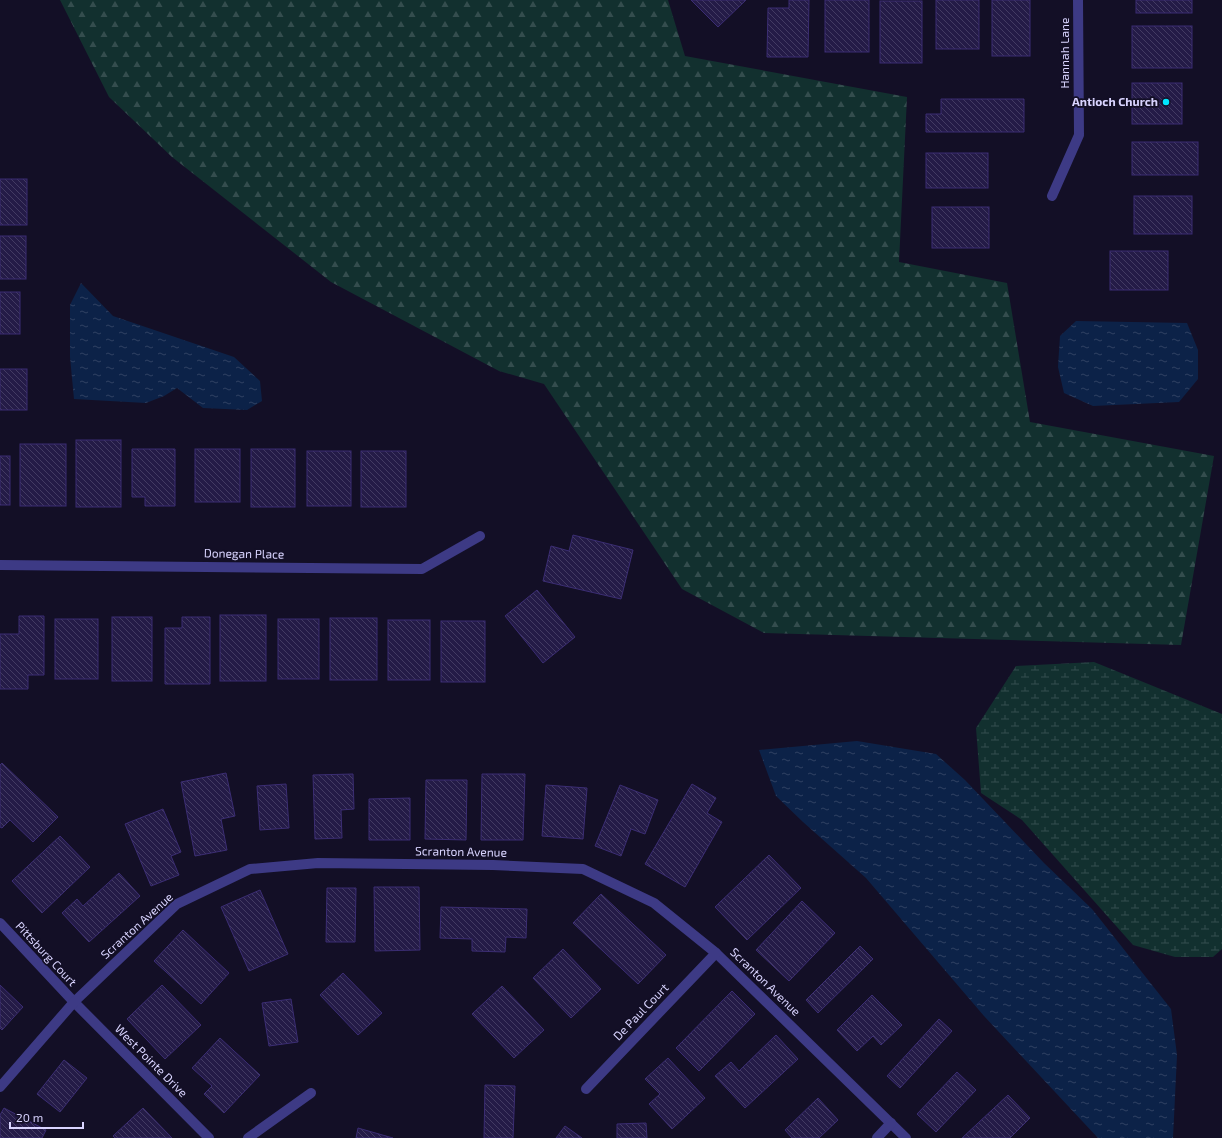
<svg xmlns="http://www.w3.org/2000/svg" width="1222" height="1138" font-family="'Exo 2',sans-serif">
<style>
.forest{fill:url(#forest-firs)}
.wetland{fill:url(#wetland-marsh)}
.water{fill:url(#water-ripples)}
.building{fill:url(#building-back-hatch);stroke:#3b2d73}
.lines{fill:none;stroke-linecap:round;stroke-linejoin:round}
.street{stroke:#3d3a85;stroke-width:10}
.poi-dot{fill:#00e5ff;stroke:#130f26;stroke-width:1.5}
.labels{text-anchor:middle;stroke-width:3.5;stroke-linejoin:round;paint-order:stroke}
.street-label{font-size:12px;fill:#d9d4ff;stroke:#130f26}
.poi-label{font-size:12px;font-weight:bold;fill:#d9d4ff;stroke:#130f26;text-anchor:end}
</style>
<defs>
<pattern id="forest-firs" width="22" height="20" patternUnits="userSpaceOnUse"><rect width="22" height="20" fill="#12302f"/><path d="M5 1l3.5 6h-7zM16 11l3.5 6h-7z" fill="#344d4e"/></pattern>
<pattern id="wetland-marsh" width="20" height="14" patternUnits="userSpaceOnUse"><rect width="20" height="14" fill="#12302f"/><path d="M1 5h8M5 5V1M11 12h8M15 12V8" fill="none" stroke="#344d4e"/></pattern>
<pattern id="water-ripples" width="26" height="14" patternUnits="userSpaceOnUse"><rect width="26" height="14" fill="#0c2248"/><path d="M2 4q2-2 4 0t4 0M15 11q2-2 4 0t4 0" fill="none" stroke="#2f4163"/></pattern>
<pattern id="building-back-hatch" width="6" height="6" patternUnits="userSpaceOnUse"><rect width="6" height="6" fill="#241b47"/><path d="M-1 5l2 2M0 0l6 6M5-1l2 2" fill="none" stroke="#433b63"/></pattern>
</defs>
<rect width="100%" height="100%" fill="#130f26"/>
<polygon class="forest" points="60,0 668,0 685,56 907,97 899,262 1007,283 1030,422 1214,456 1181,645 764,633 682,589 544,384 499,371 331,282 172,157 109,97"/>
<polygon class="wetland" points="1094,662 1222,714 1222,949 1213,957 1175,957 1133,945 1022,820 981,793 976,728 1016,666"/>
<g class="water">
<polygon points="81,283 113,316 234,357 260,381 262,401 247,410 203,408 177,388 164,396 146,403 74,399 70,357 70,305"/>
<polygon points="1076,321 1187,323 1198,350 1198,379 1179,402 1093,406 1064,393 1058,367 1060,336"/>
<polygon points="857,741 936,754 965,780 1044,863 1092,909 1171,1009 1177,1055 1173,1138 1098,1138 984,1016 866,878 803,822 776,796 759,750"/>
</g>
<g class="building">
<polygon points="691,0 746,0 718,27"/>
<polygon points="789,0 809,0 808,57 767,57 768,8 789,8"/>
<rect x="825" y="0" width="44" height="52"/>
<rect x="936" y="0" width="43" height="49"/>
<rect x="992" y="0" width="38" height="56"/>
<rect x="1136" y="0" width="56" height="13"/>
<rect x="880" y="1" width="42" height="62"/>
<rect x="1132" y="26" width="60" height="42"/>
<rect x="1132" y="83" width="50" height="41"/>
<polygon points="941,99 1024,99 1024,132 926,132 926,114 941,114"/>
<rect x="1132" y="142" width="66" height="33"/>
<rect x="926" y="153" width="62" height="35"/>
<rect x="0" y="179" width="27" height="46"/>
<rect x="1134" y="196" width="58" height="38"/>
<rect x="932" y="207" width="57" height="41"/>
<rect x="0" y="236" width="26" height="43"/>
<rect x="1110" y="251" width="58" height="39"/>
<rect x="0" y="292" width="20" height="42"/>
<rect x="0" y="369" width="27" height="41"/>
<rect x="76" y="440" width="45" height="67"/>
<rect x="20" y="444" width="46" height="62"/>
<polygon points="132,449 175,449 175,506 145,506 145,497 132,497"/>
<rect x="195" y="449" width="45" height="53"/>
<rect x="251" y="449" width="44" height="58"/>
<rect x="307" y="451" width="44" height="55"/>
<rect x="361" y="451" width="45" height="56"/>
<rect x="0" y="456" width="10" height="49"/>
<polygon points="573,535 633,550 621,599 543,581 551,546 569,551"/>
<polygon points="537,590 575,637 543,663 505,616"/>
<rect x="220" y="615" width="46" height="66"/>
<polygon points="19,616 44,616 44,675 28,675 28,689 0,689 0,634 19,634"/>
<rect x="112" y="617" width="40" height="64"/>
<polygon points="182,617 210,617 210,684 165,684 165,628 182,628"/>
<rect x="330" y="618" width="47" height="62"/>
<rect x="55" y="619" width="43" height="60"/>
<rect x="278" y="619" width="41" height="60"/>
<rect x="388" y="620" width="42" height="60"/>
<rect x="441" y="621" width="44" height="61"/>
<polygon points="2,763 58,817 33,842 10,820 2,828 0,827 0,765"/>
<polygon points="226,773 235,816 221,819 227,850 195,856 181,782"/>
<polygon points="353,774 354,809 341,810 342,838 315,839 313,775"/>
<polygon points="482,774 525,774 523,840 481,840"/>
<polygon points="426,780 467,780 466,840 425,839"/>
<polygon points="286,784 289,828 260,830 257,786"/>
<polygon points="692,784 716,798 707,813 722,822 685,887 645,864"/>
<polygon points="546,785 587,788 583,839 542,836"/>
<polygon points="620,785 658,800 645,834 631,829 621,856 595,846"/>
<polygon points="410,798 410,840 369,840 369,799"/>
<polygon points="163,809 181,852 171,856 179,875 151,886 125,824"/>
<polygon points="60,836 90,867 42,913 12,881"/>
<polygon points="769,855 801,888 747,940 715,907"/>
<polygon points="119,873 140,896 89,942 62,913 77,899 83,906"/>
<polygon points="374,887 419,887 420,950 375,951"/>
<polygon points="327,888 356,888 355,942 326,942"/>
<polygon points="260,890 288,954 249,971 221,907"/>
<polygon points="601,894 666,955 638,984 573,923"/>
<polygon points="802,901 835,933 789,981 756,950"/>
<polygon points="441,907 527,909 526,938 506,937 505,952 472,951 472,939 440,938"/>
<polygon points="183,930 229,973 201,1004 154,961"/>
<polygon points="860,946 873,959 818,1013 806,1000"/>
<polygon points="563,949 601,989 571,1018 533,978"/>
<polygon points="343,973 382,1013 358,1035 320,995"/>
<polygon points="0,985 23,1007 2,1030 0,1028"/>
<polygon points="162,985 201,1025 165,1059 127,1019"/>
<polygon points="502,986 544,1030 514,1058 472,1014"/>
<polygon points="732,991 755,1014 699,1071 676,1048"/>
<polygon points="872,995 902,1025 881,1045 873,1036 857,1051 837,1030"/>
<polygon points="291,999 298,1042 269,1046 262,1003"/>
<polygon points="939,1019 952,1031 900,1088 887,1076"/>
<polygon points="776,1035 798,1059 745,1108 715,1076 731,1062 739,1071"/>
<polygon points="220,1038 260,1075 224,1113 204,1094 212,1086 192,1068"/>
<polygon points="668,1058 705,1098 672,1129 649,1104 660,1094 645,1079"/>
<polygon points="64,1060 87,1078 60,1112 37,1094"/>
<polygon points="957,1072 976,1090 936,1132 917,1114"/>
<polygon points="485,1085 515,1086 513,1138 484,1138"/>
<polygon points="1008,1095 1030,1118 1010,1138 962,1138"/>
<polygon points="818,1098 838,1120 819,1138 792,1138 785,1130"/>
<polygon points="4,1108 46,1130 42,1138 0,1138 0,1115"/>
<polygon points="143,1108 172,1138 115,1138 113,1136"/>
<polygon points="646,1123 647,1138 617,1138 617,1124"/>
<polygon points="565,1126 582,1138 556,1138"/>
<polygon points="358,1128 393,1138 356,1138"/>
</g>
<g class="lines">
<g class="street">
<polyline points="1052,196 1079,135 1078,0"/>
<polyline points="0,565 422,569 480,536"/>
<polyline points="0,923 74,1002 209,1138"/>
<polyline points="0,1087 74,1002 177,904 250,869 318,863 493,865 583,869 654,903 716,953 906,1138"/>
<polyline points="586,1089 716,953"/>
<polyline points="248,1138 311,1093"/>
<polyline points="877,1138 891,1123"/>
</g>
</g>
<circle class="poi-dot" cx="1166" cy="102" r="4"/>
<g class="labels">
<g class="street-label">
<text transform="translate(1065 53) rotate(-90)" y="4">Hannah Lane</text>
<text transform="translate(244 554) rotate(1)" y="4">Donegan Place</text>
<text transform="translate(461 852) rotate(1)" y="4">Scranton Avenue</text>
<text transform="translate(137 926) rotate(-42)" y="4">Scranton Avenue</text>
<text transform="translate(46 954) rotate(47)" y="4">Pittsburg Court</text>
<text transform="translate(765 982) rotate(44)" y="4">Scranton Avenue</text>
<text transform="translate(641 1012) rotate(-46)" y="4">De Paul Court</text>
<text transform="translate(151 1061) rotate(45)" y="4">West Pointe Drive</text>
</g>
<g class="poi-label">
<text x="1158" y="106">Antioch Church</text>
</g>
</g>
<path d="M10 1122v6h73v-6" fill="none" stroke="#d9d4ff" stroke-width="2"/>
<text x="16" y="1122" font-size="12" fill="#d9d4ff" stroke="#130f26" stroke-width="3" paint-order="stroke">20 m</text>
</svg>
